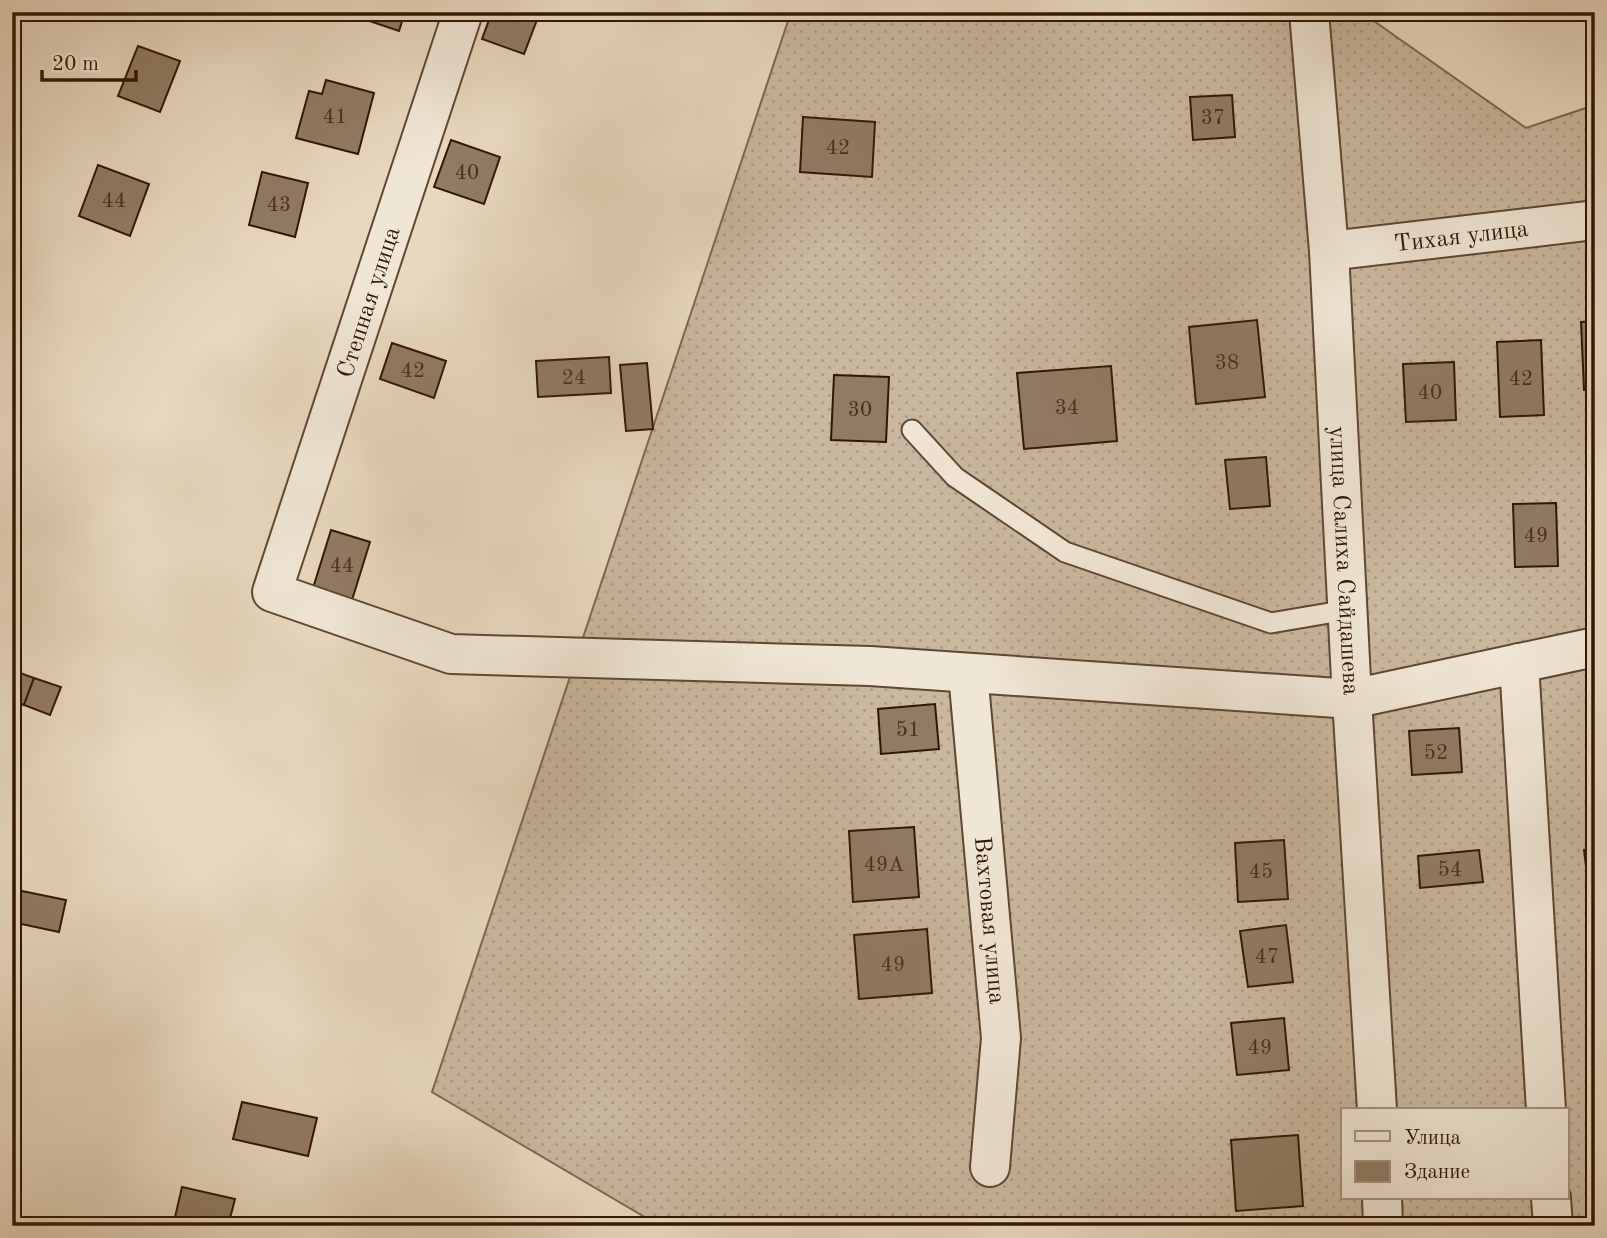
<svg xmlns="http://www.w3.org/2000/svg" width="1607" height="1238" font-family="'Old Standard TT',serif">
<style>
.grass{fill:url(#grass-dots);stroke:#7e6750;stroke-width:2;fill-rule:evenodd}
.building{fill:#917b64;stroke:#321702;stroke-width:2}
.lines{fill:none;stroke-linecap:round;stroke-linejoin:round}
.service-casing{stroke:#604731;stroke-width:23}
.minor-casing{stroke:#604731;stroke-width:42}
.service{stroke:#f0e6d5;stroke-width:19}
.minor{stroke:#f0e6d5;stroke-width:38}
.labels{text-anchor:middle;stroke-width:5;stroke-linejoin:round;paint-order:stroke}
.number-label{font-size:21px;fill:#4a301a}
.street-label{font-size:24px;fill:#321702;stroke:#f0e6d5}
</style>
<defs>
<pattern id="grass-dots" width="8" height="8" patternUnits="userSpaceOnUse" patternTransform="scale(1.75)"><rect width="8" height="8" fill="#c9b79f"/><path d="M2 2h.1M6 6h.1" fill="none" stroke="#ad9d87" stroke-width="1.8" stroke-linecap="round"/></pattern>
</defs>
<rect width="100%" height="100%" fill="#e8d8bf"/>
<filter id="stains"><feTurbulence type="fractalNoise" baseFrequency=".00286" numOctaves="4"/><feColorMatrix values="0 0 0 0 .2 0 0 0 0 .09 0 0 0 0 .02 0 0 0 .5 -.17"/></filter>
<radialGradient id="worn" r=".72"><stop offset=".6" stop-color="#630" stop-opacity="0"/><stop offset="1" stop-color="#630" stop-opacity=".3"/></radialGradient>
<path class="grass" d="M 791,12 L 1361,12 L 1526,128 L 1595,105 L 1595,1226 L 660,1226 L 432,1092 ZM 1343,1110 L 1567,1110 L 1567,1198 L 1343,1198 Z"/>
<g class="building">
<polygon points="353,12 405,12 399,31 352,15"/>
<polygon points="492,12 540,12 524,54 482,39"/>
<polygon points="138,46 180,61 160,112 118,96"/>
<polygon points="326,80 374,93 358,154 296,138 309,91 322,94"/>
<polygon points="1232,95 1235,137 1193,140 1190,97"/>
<polygon points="803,117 875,122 872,177 800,172"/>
<polygon points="451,140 500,157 484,204 434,187"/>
<polygon points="98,165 149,184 130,236 79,216"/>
<polygon points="262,172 308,183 295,237 249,225"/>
<polygon points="1257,320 1265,397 1196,404 1189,327"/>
<polygon points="1595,321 1595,389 1584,390 1581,322"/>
<polygon points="1541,340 1544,415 1500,417 1497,342"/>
<polygon points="392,343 446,361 434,398 380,379"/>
<polygon points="609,357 611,393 538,397 536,361"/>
<polygon points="1454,362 1456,420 1406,422 1403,364"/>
<polygon points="647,363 653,429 626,431 620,365"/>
<polygon points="1111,366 1117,441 1024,449 1017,373"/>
<polygon points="834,375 889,377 886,442 831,440"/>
<polygon points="1266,457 1270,506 1230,509 1225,460"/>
<polygon points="1556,503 1558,566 1515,567 1513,504"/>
<polygon points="331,530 370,542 352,600 313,588"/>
<polygon points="12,670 34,678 24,705 12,701"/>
<polygon points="34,678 61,687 50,715 24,705"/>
<polygon points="935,704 939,749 881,754 878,709"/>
<polygon points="1459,728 1462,772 1412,775 1409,731"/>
<polygon points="914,827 919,897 853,902 849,831"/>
<polygon points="1284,840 1288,899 1238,902 1235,843"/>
<polygon points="1595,849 1595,899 1590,899 1584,850"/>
<polygon points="1479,850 1483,882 1420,888 1418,856"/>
<polygon points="12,889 66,900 59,932 12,922"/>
<polygon points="1286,925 1293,982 1248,987 1240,931"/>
<polygon points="927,929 932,993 859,999 854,935"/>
<polygon points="1284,1018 1289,1070 1237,1075 1231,1023"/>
<polygon points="242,1102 317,1118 308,1156 233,1139"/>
<polygon points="1298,1135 1303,1206 1236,1211 1231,1140"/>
<polygon points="182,1187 235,1199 228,1226 173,1226"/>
</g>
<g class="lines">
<defs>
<polyline id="service" points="912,430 955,477 1065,552 1271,623 1347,610"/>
<g id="minor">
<polyline points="463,12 272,592 451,654 870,666 1352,699 1595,647"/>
<path id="s1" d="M 1309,12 L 1329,251 L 1352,699 L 1377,1110"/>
<path id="s2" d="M 1329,251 L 1595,220"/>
<polyline points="1519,663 1546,1110"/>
<path id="s3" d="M 968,673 L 1001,1038 L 990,1167"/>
<polyline points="1382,1198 1383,1226"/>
<polyline points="1551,1198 1553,1226"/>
</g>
</defs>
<use href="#service" class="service-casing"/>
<use href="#minor" class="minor-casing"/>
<use href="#service" class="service"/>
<use href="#minor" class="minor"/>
</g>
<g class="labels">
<g class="number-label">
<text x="335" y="123">41</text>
<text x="1213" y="124">37</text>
<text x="838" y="154">42</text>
<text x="467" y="179">40</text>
<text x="114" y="207">44</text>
<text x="279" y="211">43</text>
<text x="1227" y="369">38</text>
<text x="413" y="377">42</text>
<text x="574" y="384">24</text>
<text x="1521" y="385">42</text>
<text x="1430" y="399">40</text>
<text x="1067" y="414">34</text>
<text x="860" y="416">30</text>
<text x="1536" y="542">49</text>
<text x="342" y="572">44</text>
<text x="908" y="736">51</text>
<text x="1436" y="759">52</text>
<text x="884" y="871">49А</text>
<text x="1450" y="876">54</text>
<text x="1261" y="878">45</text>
<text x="1267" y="963">47</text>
<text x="893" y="971">49</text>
<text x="1260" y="1054">49</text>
</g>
<g class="street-label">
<text dy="8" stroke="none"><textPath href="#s2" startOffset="133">Тихая улица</textPath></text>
<text transform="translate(368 302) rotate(-72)" y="8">Степная улица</text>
<text dy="8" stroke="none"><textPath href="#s1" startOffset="550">улица Салиха Сайдашева</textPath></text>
<text dy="8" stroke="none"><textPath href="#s3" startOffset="248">Вахтовая улица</textPath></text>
</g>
</g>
<rect width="1607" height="1238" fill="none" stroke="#e8d8bf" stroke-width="42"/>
<rect x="14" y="14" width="1579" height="1210" fill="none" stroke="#321702" stroke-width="3.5"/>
<rect x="21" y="21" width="1565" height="1196" fill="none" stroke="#321702" stroke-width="2"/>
<rect x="1341" y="1108" width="228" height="91" fill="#f0e6d5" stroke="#a49381" stroke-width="2"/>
<rect x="1355" y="1131" width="35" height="10" fill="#f0e6d5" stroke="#a49381" stroke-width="2"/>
<text x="1404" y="1144" font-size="21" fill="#321702">Улица</text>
<rect x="1355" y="1161" width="35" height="21" fill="#917b64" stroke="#a49381" stroke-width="2"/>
<text x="1404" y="1178" font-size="21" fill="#321702">Здание</text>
<path d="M42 70v10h94v-10" fill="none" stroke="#321702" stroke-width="3.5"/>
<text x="52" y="70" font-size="21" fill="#321702" stroke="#f0e6d5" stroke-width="5" paint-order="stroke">20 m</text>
<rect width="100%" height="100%" filter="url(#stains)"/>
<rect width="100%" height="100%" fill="url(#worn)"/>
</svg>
